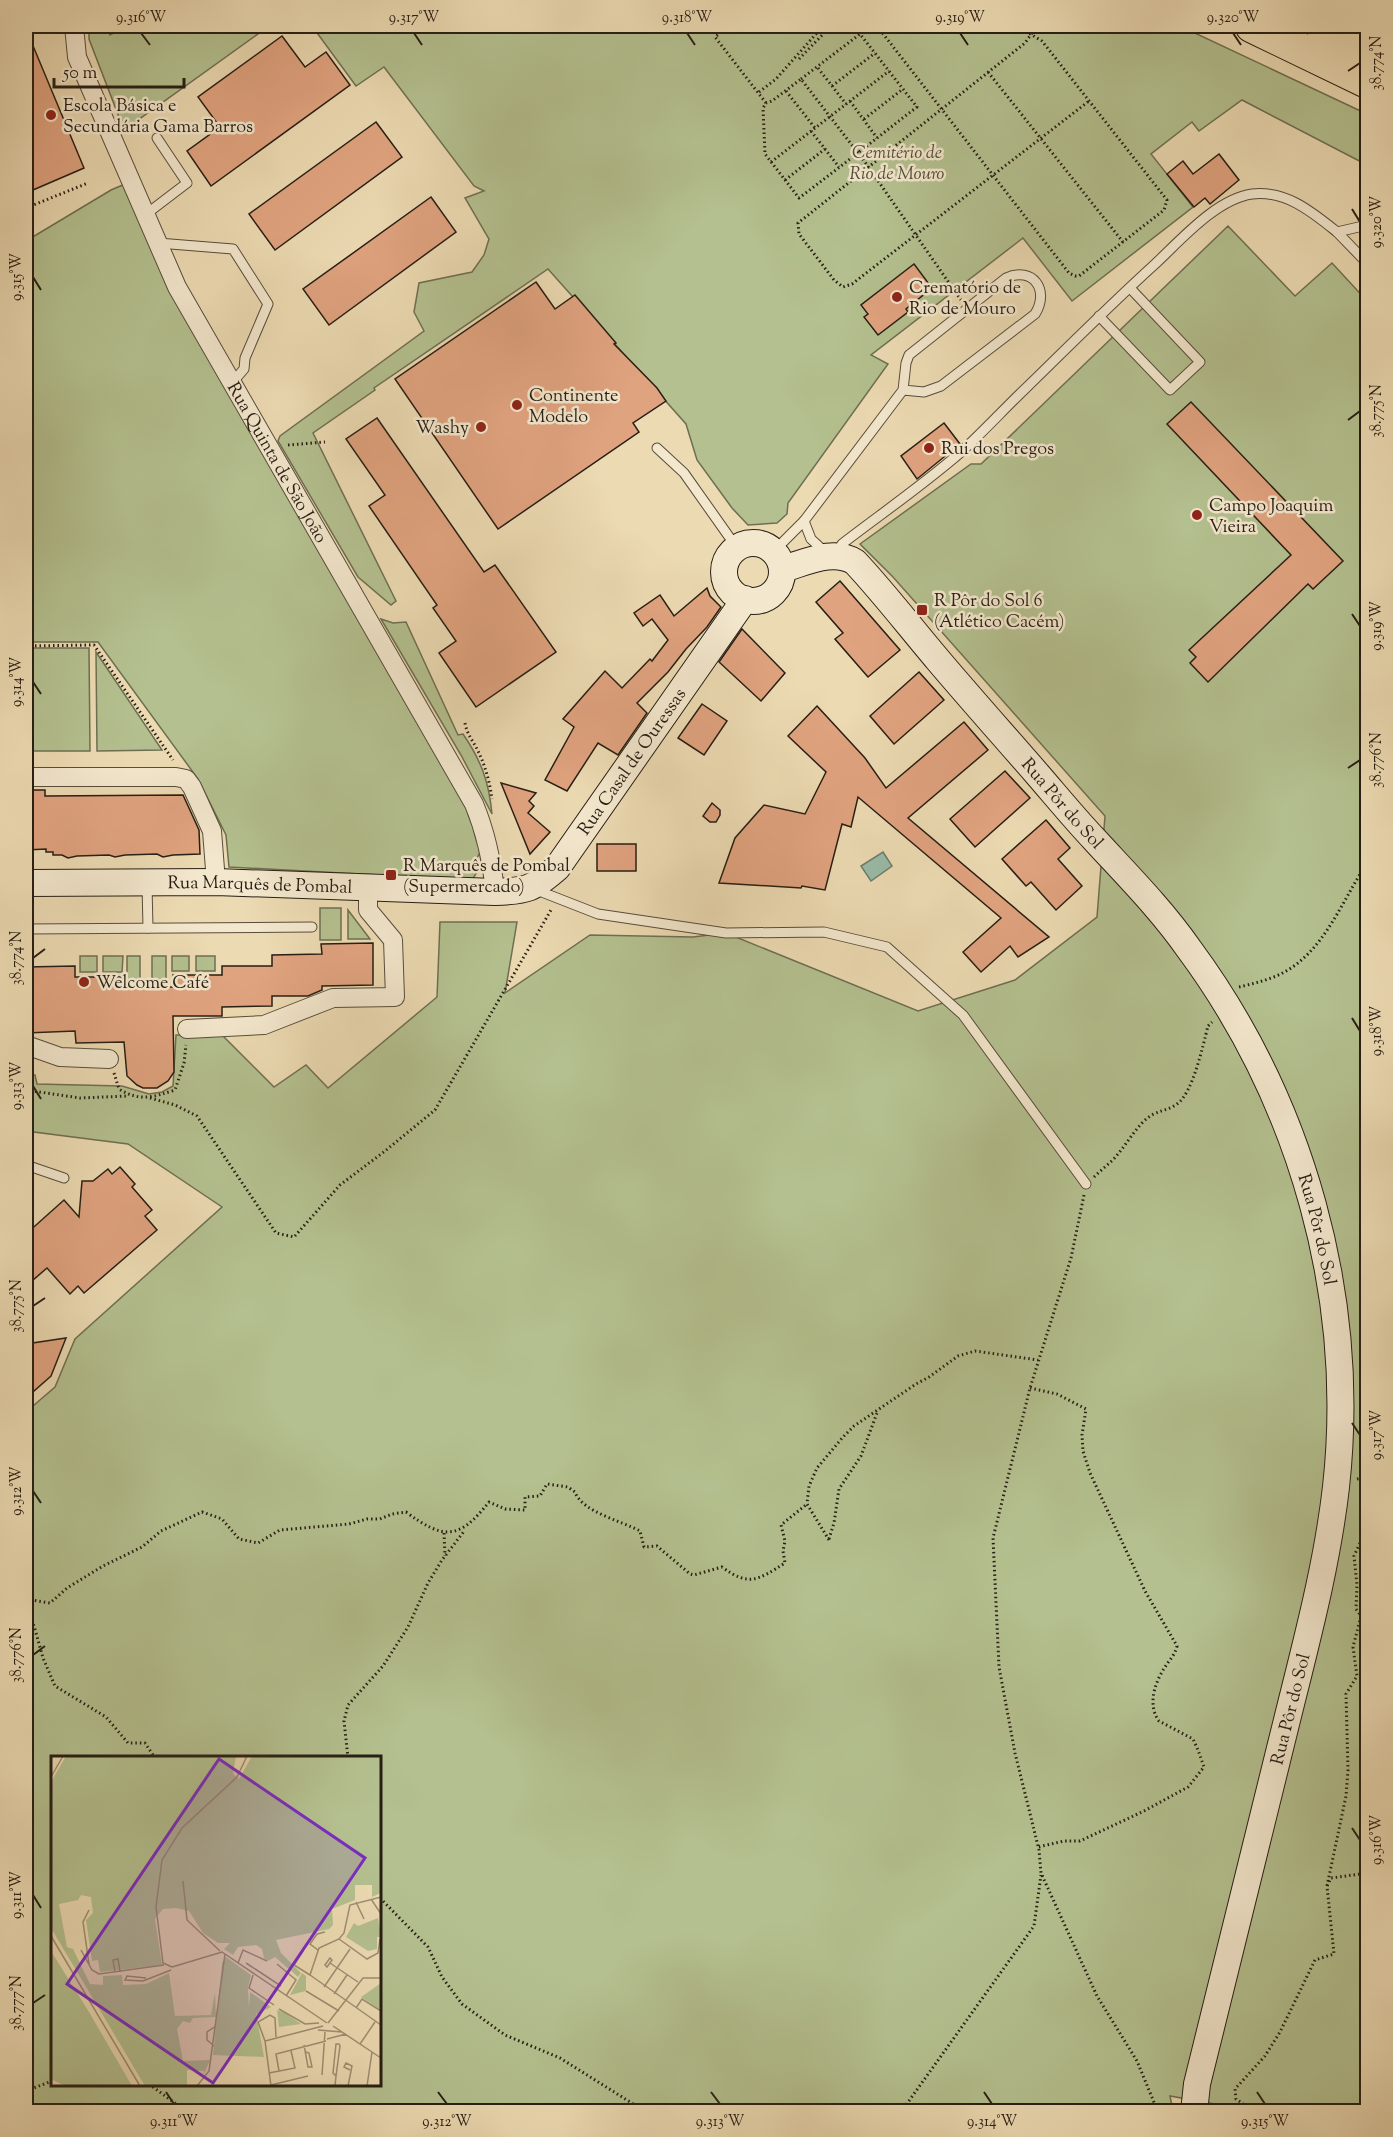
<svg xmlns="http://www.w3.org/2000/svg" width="1393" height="2137" font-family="'Sorts Mill Goudy',serif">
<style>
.green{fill:#b4c08f;stroke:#6e6f52;stroke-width:1.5;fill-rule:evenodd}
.water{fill:#99bba8;stroke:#6b7c6d;stroke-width:1.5}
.building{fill:#e0a37f;stroke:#271e14;stroke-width:1.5}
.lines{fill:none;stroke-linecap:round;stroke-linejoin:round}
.lane-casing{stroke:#584d3c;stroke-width:11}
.street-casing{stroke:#584d3c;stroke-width:20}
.secondary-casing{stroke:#271e14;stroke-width:28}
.highway-casing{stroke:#271e14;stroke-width:35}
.path{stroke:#271e14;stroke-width:3;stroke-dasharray:1.5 3;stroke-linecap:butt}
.lane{stroke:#f3e7cd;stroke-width:9}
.street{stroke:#f3e7cd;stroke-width:18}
.secondary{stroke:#f3e7cd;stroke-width:26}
.highway{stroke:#ecdab2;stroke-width:33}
.ticks{fill:none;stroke:#271e14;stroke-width:2}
.poi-dot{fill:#8f2418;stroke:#f3e7cd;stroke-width:2}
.labels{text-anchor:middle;stroke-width:5;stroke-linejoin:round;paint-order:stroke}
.poi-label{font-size:18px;fill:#271e14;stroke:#f3e7cd;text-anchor:start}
.park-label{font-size:18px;font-style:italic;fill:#514f39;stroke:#f3e7cd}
.street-label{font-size:18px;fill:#271e14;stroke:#f3e7cd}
.inset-road{fill:none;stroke:#9d8f73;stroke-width:1.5}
.view{fill:#7b2cbf;fill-opacity:0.15;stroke:#7b2cbf;stroke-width:3}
.inset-edge{fill:none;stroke:#271e14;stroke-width:3}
.neatline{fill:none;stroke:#271e14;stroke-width:2}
.ticks-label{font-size:15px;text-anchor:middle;fill:#271e14}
</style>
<rect width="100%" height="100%" fill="#ecdab2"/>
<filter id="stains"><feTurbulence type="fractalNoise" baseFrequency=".00333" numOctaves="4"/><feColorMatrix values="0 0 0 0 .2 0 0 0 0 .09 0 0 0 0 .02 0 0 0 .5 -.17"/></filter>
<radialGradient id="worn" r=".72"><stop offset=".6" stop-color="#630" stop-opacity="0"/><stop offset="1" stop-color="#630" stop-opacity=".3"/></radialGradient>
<g class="green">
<polygon points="89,26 107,26 110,35 127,26 269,26 124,130 89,39"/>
<polygon points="312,26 1180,26 1367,114 1367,165 1242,100 1199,131 1192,122 1151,154 1193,207 1072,301 1023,238 871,355 888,364 788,503 787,514 777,523 748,525 732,508 697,460 686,424 548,269 374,388 375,390 313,433 396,601 391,605 358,577 278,441 280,436 424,331 414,312 419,283 472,272 484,255 489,239 465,198 484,191 474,186 384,67 356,86"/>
<polygon points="125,184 474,816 483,847 476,860 477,872 472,880 229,867 226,835 198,779 98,642 26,642 26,241 111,190"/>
<path d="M 1228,226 L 1295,296 L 1332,263 L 1368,302 L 1367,2111 L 1234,2111 L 1231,2107 L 1170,2096 L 1173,2111 L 26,2111 L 26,1412 L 55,1387 L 75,1339 L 222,1207 L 128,1144 L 26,1131 L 26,1075 L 35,1075 L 37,1084 L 122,1086 L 149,1094 L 162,1092 L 173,1086 L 176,1035 L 222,1035 L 274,1087 L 306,1065 L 328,1088 L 437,997 L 440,922 L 517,922 L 505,993 L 590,935 L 693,937 L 726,933 L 918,1011 L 1015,980 L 1097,917 L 1105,816 L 893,577 L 860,544 L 971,464 L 981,464 ZM 52,1758 L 380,1758 L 380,2084 L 52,2084 Z"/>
<path d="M 381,619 L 393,623 L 406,622 L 458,735 L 463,734 C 481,760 489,782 492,814 L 461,755 Z"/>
<polygon points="26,648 89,648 90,751 26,751"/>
<polygon points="96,652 162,750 97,751"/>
<rect x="320" y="908" width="21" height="32"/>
<polygon points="348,910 370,939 348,939"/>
<rect x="80" y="956" width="17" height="16"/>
<polygon points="103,956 123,956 122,972 103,972"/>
<rect x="127" y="956" width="13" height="26"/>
<rect x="152" y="956" width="14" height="26"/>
<rect x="172" y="956" width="17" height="15"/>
<rect x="196" y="956" width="19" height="15"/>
</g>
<polygon class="water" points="883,852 892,866 871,881 861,866"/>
<g class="building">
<polygon points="26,29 84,168 26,193"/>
<polygon points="282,36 305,67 326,52 350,85 211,186 187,151 220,127 198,97"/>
<polygon points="376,122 402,157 275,250 249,214"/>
<polygon points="1219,154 1239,180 1210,204 1205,198 1194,207 1167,174 1183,161 1193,174"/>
<polygon points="431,197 456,232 329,325 303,289"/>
<polygon points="914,264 932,288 906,309 908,312 878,335 864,317 868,314 861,305"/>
<polygon points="536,282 555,309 575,295 616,343 614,344 657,388 666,401 633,423 639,432 498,529 395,379"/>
<polygon points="1191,402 1343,561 1313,589 1308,584 1208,682 1190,663 1196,657 1189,650 1291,555 1167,424"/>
<polygon points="377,418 484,572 495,565 556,652 476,707 439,653 456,641 433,608 437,605 369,506 385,495 346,439"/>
<polygon points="944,423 960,444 917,479 901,456"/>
<polygon points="840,581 900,650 868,677 835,639 843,633 816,602"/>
<polygon points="707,588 710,596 721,607 707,627 686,649 668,672 637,703 647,713 618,755 598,743 567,791 545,780 574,727 563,719 605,671 622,688 650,659 652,661 668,640 652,619 643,626 634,613 660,595 674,616"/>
<polygon points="742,629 785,673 761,701 719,662"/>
<polygon points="919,672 944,700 894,744 870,716"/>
<polygon points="702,704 727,721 704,755 678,738"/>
<polygon points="817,706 865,758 886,788 964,722 988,750 908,818 1049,937 1018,957 1010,946 981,972 963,952 1001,918 858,797 851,827 842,824 825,890 802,886 801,888 719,883 735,838 764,805 805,814 826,772 788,736"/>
<polygon points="1005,771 1030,798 975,847 950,819"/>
<polygon points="501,783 536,793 529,801 534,806 528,813 550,832 530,854"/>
<polygon points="26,790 45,790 45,796 183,795 199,830 200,854 173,855 163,857 157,854 125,855 115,857 109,855 77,856 68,858 62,855 53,855 53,852 46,852 46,849 26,850"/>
<polygon points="712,803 720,810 720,815 716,822 710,822 703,816"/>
<polygon points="1046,820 1070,848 1058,859 1082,886 1056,910 1031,882 1026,886 1002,859"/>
<rect x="597" y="844" width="39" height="27"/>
<polygon points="373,943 373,985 322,986 322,990 308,996 272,996 272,1006 222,1007 222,1016 173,1016 174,1072 168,1081 157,1088 143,1088 137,1085 127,1076 124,1042 76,1043 75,1031 26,1033 26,967 75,966 75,977 124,977 124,987 173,987 173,975 222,975 222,966 272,966 272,955 322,954 321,944"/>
<polygon points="120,1167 135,1184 132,1187 152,1210 145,1216 157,1230 84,1293 78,1286 70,1294 47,1268 26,1286 26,1234 64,1200 79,1217 82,1181 93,1181 108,1169 112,1174"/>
<polygon points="66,1338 51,1376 26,1398 26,1344"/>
</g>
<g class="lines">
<defs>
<g id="lane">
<polyline points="145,215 187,183 157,138"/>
<polyline points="1337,232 1368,264"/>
<polyline points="158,243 233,249 268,304 245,358 244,369 231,384"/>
<polyline points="1099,316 1170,390 1200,362 1130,288"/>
<polyline points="657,448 684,473 737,548"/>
<polyline points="804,521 811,539 825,552"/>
<path d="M 773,552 L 804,521 L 903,390 L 906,363 L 909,355 L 1006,278 C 1033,266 1050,290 1035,314 L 941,386 L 924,392 L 903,390"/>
<path d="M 837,553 L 842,544 C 881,514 923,485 961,452 C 983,432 1004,409 1026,388 C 1068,347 1110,305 1154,265 C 1180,241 1216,199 1252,194 C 1286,190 1312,212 1337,232 L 1363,226 L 1368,229"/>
<polyline points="147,885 148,928"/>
<polyline points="534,889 598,914 726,933 824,932 887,947 963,1015 1086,1184"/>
<polyline points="26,929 312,927"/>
<polyline points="26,1165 64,1178"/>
</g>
<g id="street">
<path id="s1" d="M 74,26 L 77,57 L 177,287 L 474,804 C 486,833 492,861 495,892"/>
<polyline points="26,777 176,777 186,779 192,787 212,831 216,882"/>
<polyline points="187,1029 264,1025 333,998 395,997 393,940 368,910 368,888"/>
<polyline points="26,1045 60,1057 109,1059"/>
</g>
<g id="secondary">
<circle cx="753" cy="572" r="29"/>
<path id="s2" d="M 782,569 C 805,563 833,548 855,562 C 884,593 910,627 938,660 C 971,699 1005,737 1038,775 C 1057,797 1075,819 1094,839 C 1127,875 1161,909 1189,949 C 1302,1102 1357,1297 1336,1487 C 1327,1566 1306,1643 1287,1720 C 1258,1842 1227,1963 1197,2084 L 1194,2112"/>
<path id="s3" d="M 26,883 L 216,882 L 495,892 C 527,891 533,889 557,868 L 745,599"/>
</g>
<g id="highway">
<polyline points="1252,26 1368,82"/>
<polyline points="1322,26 1368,46"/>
</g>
</defs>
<use href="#lane" class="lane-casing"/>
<use href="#street" class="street-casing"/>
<use href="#secondary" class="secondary-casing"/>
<use href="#highway" class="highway-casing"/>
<g class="path">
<polyline points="722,26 725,29 715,37 766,103"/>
<polyline points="853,26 860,33"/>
<polyline points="877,26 1069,273 1075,276 1079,276 1164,210 1167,200 1042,41 1017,26"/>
<polyline points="1032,33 1025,43 798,223 799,234 834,280 843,287 852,284 1089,101"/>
<polyline points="799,59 831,26"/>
<polyline points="818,68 846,104"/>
<polyline points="988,72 1123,242"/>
<path d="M 801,79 L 860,34 L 917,107 C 878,137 839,168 799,198 L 765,154 L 763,108 L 766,103 L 772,101 L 801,79 L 858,153 L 860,155 L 961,300"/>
<polyline points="832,86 875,53"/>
<polyline points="786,91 815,128"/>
<polyline points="759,92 776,79 823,26"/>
<polyline points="850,101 877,138"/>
<polyline points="864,119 903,89"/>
<polyline points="811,131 839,167"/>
<polyline points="771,162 889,71"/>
<polyline points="785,180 825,149"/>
<polyline points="26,208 88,183"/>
<polyline points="288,445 325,442"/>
<polyline points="26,646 94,645 173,760"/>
<path d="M 465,723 C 467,735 474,742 479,753 C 486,768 490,784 492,799"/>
<path d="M 1239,987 C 1256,983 1273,979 1288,970 C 1327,946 1343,898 1368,862"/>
<path d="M 114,1073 L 119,1089 C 140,1102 153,1097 175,1090 L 184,1063 L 186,1045"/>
<polyline points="26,1090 80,1098 128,1096"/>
<polyline points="150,1098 175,1105 197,1116 276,1233 294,1237 340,1185 385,1151 435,1110 551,910"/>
<path d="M 1094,1177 C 1102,1169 1112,1162 1118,1154 C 1127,1143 1134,1131 1144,1121 C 1157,1109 1166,1112 1177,1104 C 1193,1093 1203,1045 1208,1026 L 1212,1022"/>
<polyline points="1084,1195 1071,1258 1030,1388 993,1538 999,1667 1015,1753 1039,1850 1041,1873 1097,1996 1137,2061 1158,2112"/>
<path d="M 1030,1388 L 1057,1394 L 1086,1409 L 1082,1435 L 1083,1451 L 1090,1473 L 1145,1591 L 1177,1646 C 1175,1655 1170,1659 1165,1667 C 1155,1682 1147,1705 1159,1721 L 1193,1739 L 1198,1750 L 1204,1767 L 1188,1787 L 1144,1811 L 1080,1841 L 1064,1841 L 1038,1847"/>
<polyline points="1357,1479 1368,1477"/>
<polyline points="444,1533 445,1556"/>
<polyline points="829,1539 834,1523 839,1489 861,1456 877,1413"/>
<polyline points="829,1540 807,1504 809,1486 817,1468 843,1437 854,1426 916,1384 929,1377 958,1356 975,1351 1038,1360"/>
<path d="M 26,1599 L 50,1603 L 67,1588 L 103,1566 L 142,1547 L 161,1531 L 202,1512 L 222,1519 L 239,1539 L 258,1543 L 280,1530 L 349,1524 L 367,1519 L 380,1519 L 392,1514 L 406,1512 C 444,1540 459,1540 489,1502 L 505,1509 L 525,1510 L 525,1497 L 540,1496 L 547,1484 L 568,1487 L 575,1492 C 582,1512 622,1521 640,1531 L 644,1547 L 657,1546 L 690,1574 L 694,1575 L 722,1567 C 749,1587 758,1580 785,1563 L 783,1551 L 785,1541 L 781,1525 L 807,1504"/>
<polyline points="26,1608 34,1626 43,1658 55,1686 106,1717 128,1743 145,1743 155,1758"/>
<polyline points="348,1758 344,1721 348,1705 383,1666 408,1627 428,1583 442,1560 465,1530"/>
<polyline points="1327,1886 1346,1796 1348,1770 1346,1694 1357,1676 1353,1647 1361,1616 1356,1609 1357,1585 1354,1556 1360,1543 1368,1510"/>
<polyline points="380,1898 428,1947 442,1977 462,2004 505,2035 560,2058 646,2112"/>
<polyline points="149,2084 187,2112"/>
<polyline points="26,2091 52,2081"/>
<polyline points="901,2112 1034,1926 1041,1875"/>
<polyline points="1255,2112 1236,2099 1235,2089 1265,2056 1280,2032 1315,1960 1334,1954 1327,1886 1331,1878 1368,1873"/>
</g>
<use href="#lane" class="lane"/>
<use href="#street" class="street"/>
<use href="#secondary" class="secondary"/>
<use href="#highway" class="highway"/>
</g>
<path class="ticks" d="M 141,33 L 150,45M 414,33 L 422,45M 687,33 L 695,45M 960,33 L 968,45M 1233,33 L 1241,45M 1348,71 L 1360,63M 1352,209 L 1360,222M 33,277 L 41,290M 1348,420 L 1360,411M 1352,614 L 1360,626M 33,682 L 41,694M 1348,768 L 1360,760M 33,958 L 45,949M 1352,1018 L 1360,1031M 33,1086 L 41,1099M 33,1306 L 45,1298M 1352,1423 L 1360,1435M 33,1491 L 41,1503M 33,1655 L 45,1646M 1352,1828 L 1360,1840M 33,1895 L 41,1908M 33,2003 L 45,1995M 166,2092 L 174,2104M 438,2092 L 447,2104M 711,2092 L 720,2104M 984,2092 L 992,2104M 1257,2092 L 1265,2104"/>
<g class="poi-dot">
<circle cx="51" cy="115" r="6"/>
<circle cx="897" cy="297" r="6"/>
<circle cx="517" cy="405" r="6"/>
<circle cx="481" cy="427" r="6"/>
<circle cx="929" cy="448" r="6"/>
<circle cx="1197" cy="515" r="6"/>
<rect x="916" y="604" width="12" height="12" rx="3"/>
<rect x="385" y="869" width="12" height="12" rx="3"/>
<circle cx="84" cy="982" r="6"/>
</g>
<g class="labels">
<g class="poi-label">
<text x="63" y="111">Escola Básica e<tspan x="63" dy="21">Secundária Gama Barros</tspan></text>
<text x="909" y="293">Crematório de<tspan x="909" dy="21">Rio de Mouro</tspan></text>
<text x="529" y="401">Continente<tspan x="529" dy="21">Modelo</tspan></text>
<text x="469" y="433" text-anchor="end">Washy</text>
<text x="941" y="454">Rui dos Pregos</text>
<text x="1209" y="511">Campo Joaquim<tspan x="1209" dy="21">Vieira</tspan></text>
<text x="934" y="606">R Pôr do Sol 6<tspan x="934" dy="21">(Atlético Cacém)</tspan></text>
<text x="403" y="871">R Marquês de Pombal<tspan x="403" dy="21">(Supermercado)</tspan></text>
<text x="96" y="988">Welcome Café</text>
</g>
<g class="park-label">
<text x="897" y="158">Cemitério de<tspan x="897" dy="21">Rio de Mouro</tspan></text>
</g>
<g class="street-label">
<text dy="6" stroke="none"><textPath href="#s1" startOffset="484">Rua Quinta de São João</textPath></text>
<text dy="6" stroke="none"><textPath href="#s3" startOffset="668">Rua Casal de Ouressas</textPath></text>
<text dy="6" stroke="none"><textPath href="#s2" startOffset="394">Rua Pôr do Sol</textPath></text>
<text dy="6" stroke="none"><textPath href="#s3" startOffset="234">Rua Marquês de Pombal</textPath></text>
<text dy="6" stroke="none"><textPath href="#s2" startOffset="898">Rua Pôr do Sol</textPath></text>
<text transform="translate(1290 1709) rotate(-76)" y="6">Rua Pôr do Sol</text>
</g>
</g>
<g transform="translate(51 1756)">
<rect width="330" height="330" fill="#ecdab2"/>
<path d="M 15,0 L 185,0 L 182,18 L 188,23 L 201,0 L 330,0 L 330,137 L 321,141 L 321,129 L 304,129 L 304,144 L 281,153 L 282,169 L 278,173 L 225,184 L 230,197 L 250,217 L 247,221 L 224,201 L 217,205 L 213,202 L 211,193 L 205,189 L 187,191 L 182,199 L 173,193 L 179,187 L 167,187 L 152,177 L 138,155 L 125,152 L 112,153 L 104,163 L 111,209 L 49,216 L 47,204 L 41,205 L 35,164 L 42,157 L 40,141 L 30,139 L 27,144 L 8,148 L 16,191 L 22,193 L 39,228 L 52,229 L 52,220 L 71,219 L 72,229 L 95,228 L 118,217 L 124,260 L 160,259 L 164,236 L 165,261 L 142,262 L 139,267 L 132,265 L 126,273 L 132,305 L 159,304 L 152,320 L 153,315 L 136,314 L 136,330 L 94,330 L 0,172 L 0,26 ZM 327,162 L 330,181 L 326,181 L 326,193 L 317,195 L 295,181 L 303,167 L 307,170 ZM 0,195 L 38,256 L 81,330 L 14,330 L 0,323 ZM 175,201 L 200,219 L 197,231 L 198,252 L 199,236 L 220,251 L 210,256 L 209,262 L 205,257 L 213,301 L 162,299 L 171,207 ZM 251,217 L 255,220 L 255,235 L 239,239 ZM 330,227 L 330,254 L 310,241 ZM 226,254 L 234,257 L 250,268 L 228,271 Z" fill="#b4c08f"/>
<path class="inset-road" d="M 0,21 L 12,0M 132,125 L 136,164 L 169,195M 320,143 L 330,158M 305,146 L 313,163M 0,180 L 89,330M 288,183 L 316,203 L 327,197 L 329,183M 30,194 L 41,214 L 48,218 L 113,209M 267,194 L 259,188 L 266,178 L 274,176M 252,195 L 243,209 L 259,219M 279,202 L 281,204 L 276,211 L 274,209 ZM 187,207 L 192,194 L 216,205M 195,207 L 230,230M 279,207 L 307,226M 38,208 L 32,166 L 38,154M 226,208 L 245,224 L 235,240M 121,211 L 112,207 L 105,151 L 111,104 L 131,72 L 186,21 L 196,0M 121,211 L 171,196 L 276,267M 64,216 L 62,204 L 67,203 L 69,216M 202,219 L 198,232 L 223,249M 259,219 L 268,192 L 288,183 L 293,177 L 299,149 L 330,141M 259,219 L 330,269M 95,222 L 76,220 L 74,224 L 92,225 L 120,214M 273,231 L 299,193M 255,235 L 288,255M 283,238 L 296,219M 305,252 L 311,243 L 330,255M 228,253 L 254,268 L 268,267M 277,267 L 312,222 L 330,222M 282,270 L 330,302M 267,274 L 291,276M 276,283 L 295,278M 214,285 L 207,266 L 219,259 L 224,262 L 225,281M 309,288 L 324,266M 253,289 L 257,311 L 261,311 L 258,297 L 255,296M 163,290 L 156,284 L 156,276 L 165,270M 228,315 L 225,298 L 275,285M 218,317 L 244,312 L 240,295M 271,319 L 274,276M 220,329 L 257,320M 146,330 L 158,315 L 174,198M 220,330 L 214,285 L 272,270M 284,330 L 285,320 L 289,290 L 288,288 L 285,288 L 282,317 L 285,320M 297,330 L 301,310 L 295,307 L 293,311 L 299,314M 316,330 L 321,296"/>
<path class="view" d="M 168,3 L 314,102 L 162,327 L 16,228 Z"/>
<rect width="330" height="330" class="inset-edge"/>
</g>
<rect width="1393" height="2137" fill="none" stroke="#ecdab2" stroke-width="66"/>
<path d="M54 78v9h130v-9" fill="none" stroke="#271e14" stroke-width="3"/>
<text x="63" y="78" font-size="18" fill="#271e14" stroke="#f3e7cd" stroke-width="4.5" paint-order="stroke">50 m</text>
<rect x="33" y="33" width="1327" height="2071" class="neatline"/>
<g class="ticks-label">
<text x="141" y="22">9.316°W</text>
<text x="414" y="22">9.317°W</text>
<text x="687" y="22">9.318°W</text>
<text x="960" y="22">9.319°W</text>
<text x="1233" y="22">9.320°W</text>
<text transform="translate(1376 63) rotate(-90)" y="5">38.774°N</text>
<text transform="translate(1376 222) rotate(-90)" y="5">9.320°W</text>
<text transform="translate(16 277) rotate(-90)" y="5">9.315°W</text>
<text transform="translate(1376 411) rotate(-90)" y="5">38.775°N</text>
<text transform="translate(1376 626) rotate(-90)" y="5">9.319°W</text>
<text transform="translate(16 682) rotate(-90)" y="5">9.314°W</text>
<text transform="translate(1376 760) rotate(-90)" y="5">38.776°N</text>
<text transform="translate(16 958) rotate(-90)" y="5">38.774°N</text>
<text transform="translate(1376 1031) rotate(-90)" y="5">9.318°W</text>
<text transform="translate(16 1086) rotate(-90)" y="5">9.313°W</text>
<text transform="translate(16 1306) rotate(-90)" y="5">38.775°N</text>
<text transform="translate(1376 1435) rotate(-90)" y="5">9.317°W</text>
<text transform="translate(16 1491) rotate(-90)" y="5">9.312°W</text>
<text transform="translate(16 1655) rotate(-90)" y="5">38.776°N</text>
<text transform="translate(1376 1840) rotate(-90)" y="5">9.316°W</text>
<text transform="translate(16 1895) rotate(-90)" y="5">9.311°W</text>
<text transform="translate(16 2003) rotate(-90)" y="5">38.777°N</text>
<text x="174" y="2126">9.311°W</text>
<text x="447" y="2126">9.312°W</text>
<text x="720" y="2126">9.313°W</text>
<text x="992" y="2126">9.314°W</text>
<text x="1265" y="2126">9.315°W</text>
</g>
<rect width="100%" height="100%" filter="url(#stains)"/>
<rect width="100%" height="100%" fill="url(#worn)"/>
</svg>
